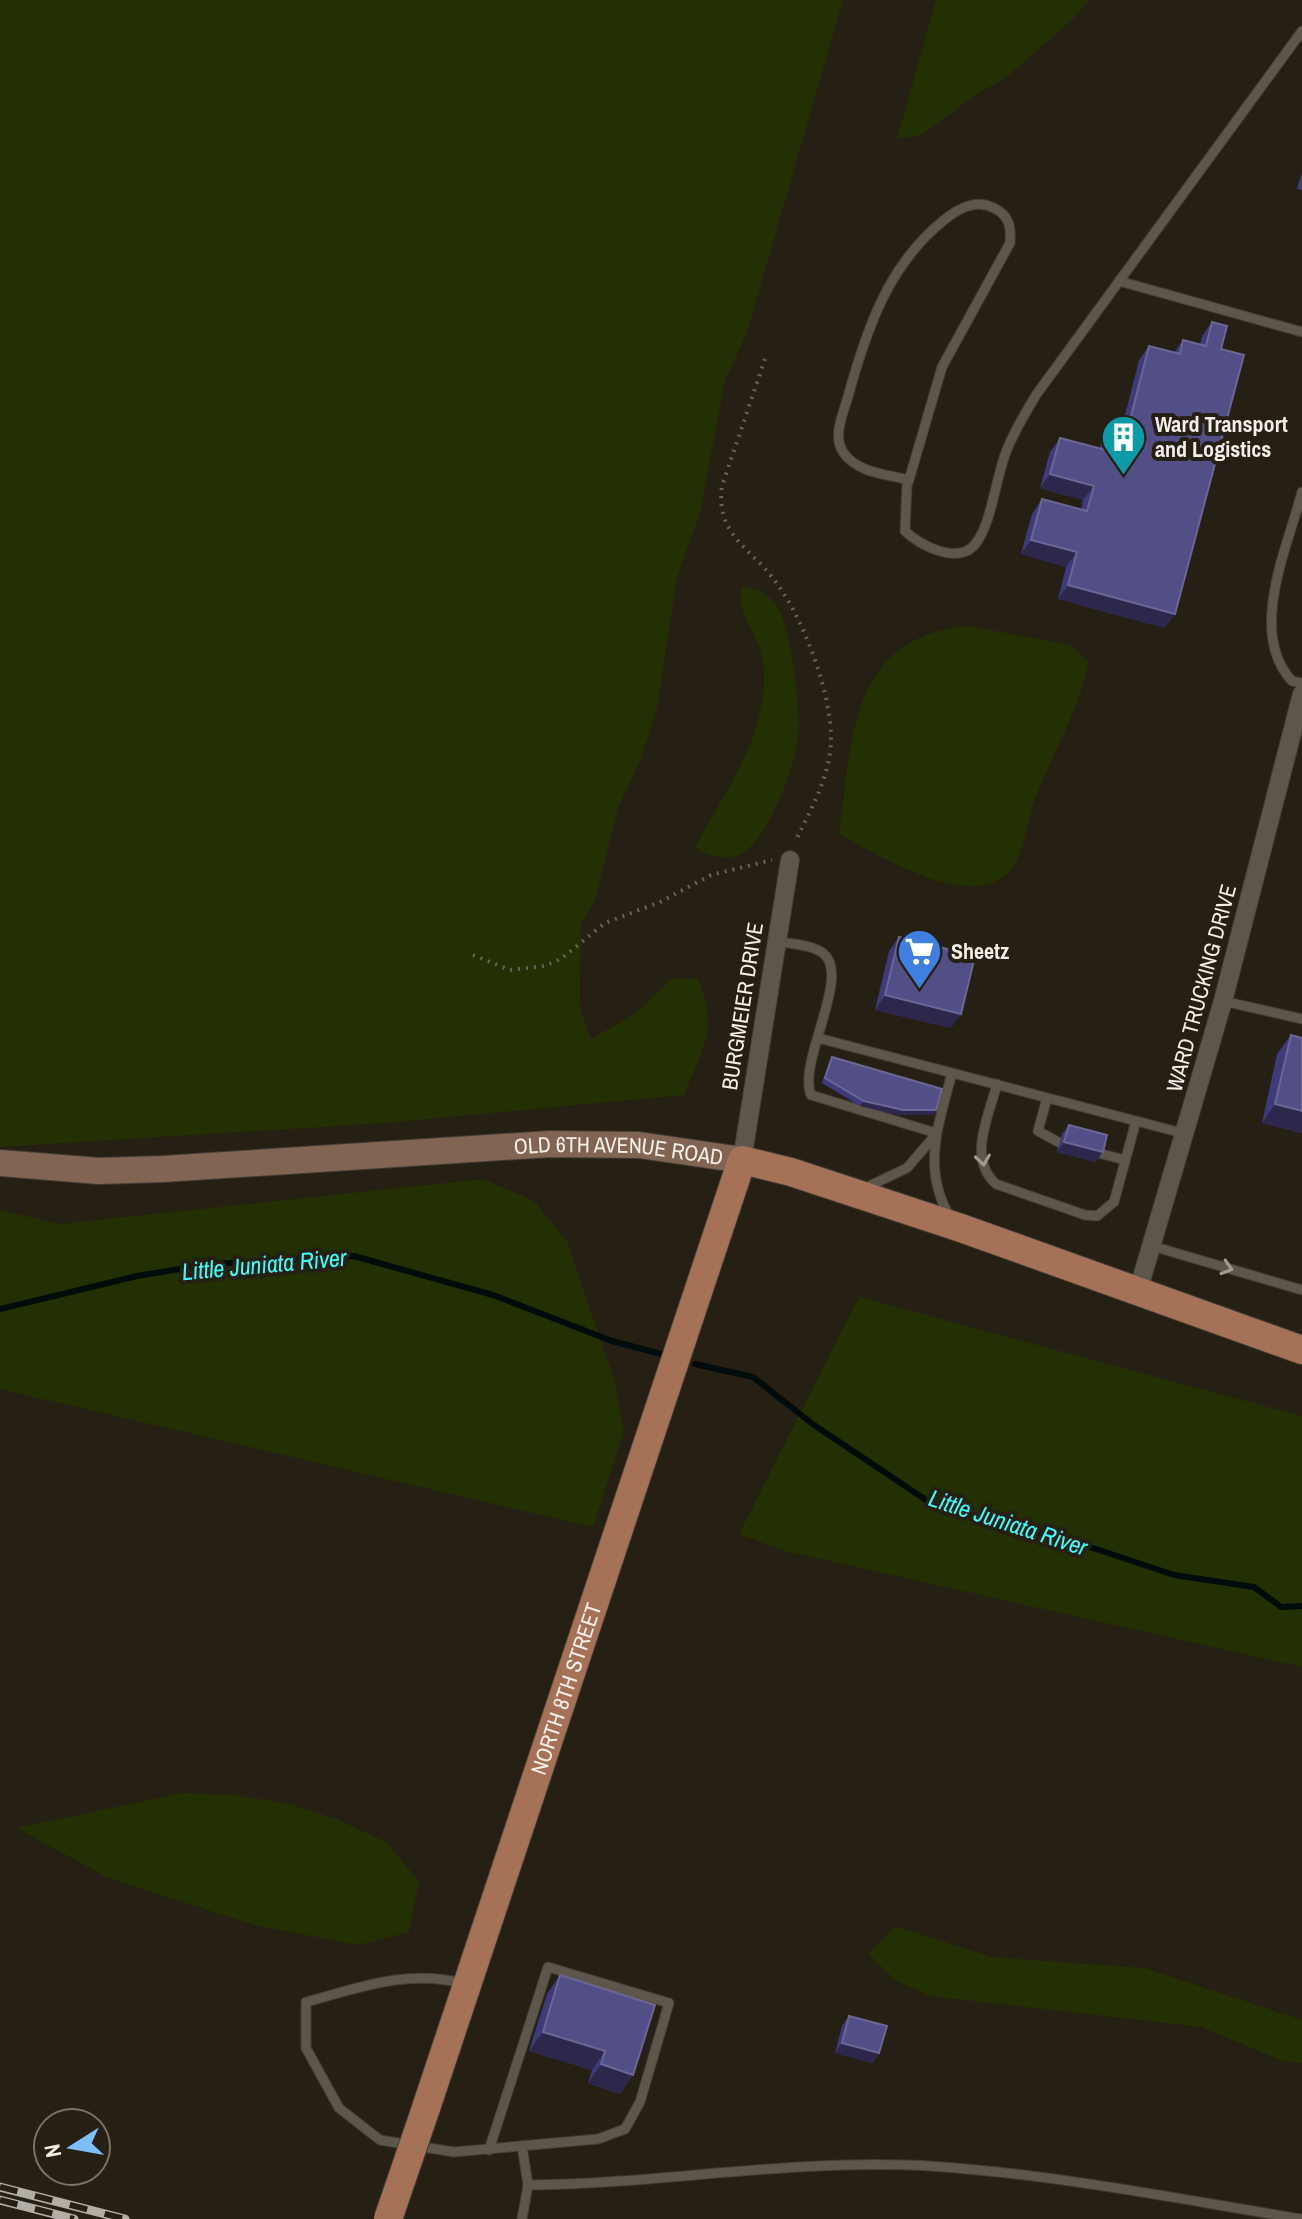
<svg xmlns="http://www.w3.org/2000/svg" width="1302" height="2219" font-family="'Archivo Narrow',sans-serif">
<style>
.green{fill:#223003}
.lines{fill:none;stroke-linecap:round;stroke-linejoin:round}
.stream{stroke:#000c0c;stroke-width:6}
.lane-casing{stroke:#413c35;stroke-width:11}
.street-casing{stroke:#413c35;stroke-width:20}
.secondary-casing{stroke:#413c35;stroke-width:28}
.primary-casing{stroke:#413c35;stroke-width:30}
.path{stroke:#686258;stroke-width:4;stroke-dasharray:2 6;stroke-linecap:butt}
.lane{stroke:#5d564a;stroke-width:9}
.street{stroke:#5d564a;stroke-width:18}
.secondary{stroke:#816451;stroke-width:26}
.primary{stroke:#a57258;stroke-width:28}
.rail-casing{stroke:#b3aea5;stroke-width:9}
.rail{stroke:#261f14;stroke-width:6;stroke-dasharray:18;stroke-linecap:butt}
.primary-bridge-casing{stroke:#413c35;stroke-width:30;stroke-linecap:butt}
.primary-bridge{stroke:#a57258;stroke-width:28}
.wall{fill:#3f3b7a}
.shaded-wall{fill:#2d274c}
.building{fill:#524e86;stroke:#6b6795;stroke-width:2}
.oneway{stroke:#a09b91}
.labels{text-anchor:middle;stroke-width:8;stroke-linejoin:round;paint-order:stroke}
.poi-label{font-size:22px;font-weight:bold;fill:#f3efe8;stroke:#261f14;text-anchor:start}
.street-label{font-size:22px;fill:#f3efe8;stroke:#261f14}
.water-label{font-size:24px;font-style:italic;fill:#3bfefe;stroke:#261f14}
</style>
<rect width="100%" height="100%" fill="#261f14"/>
<g class="green">
<path d="M 0,0 L 843,0 L 747,333 L 725,381 L 700,513 L 677,577 L 657,708 L 641,759 L 618,808 L 595,900 L 581,924 L 580,1008 L 591,1039 L 635,1014 L 673,978 L 698,979 C 719,1028 703,1049 684,1095 L 385,1123 L 0,1147 Z"/>
<polygon points="936,0 1089,0 1073,19 1007,77 974,96 922,135 897,139"/>
<path d="M 742,586 C 754,588 765,592 774,602 C 791,619 802,714 798,740 C 794,768 768,840 741,854 C 725,862 709,856 695,847 C 727,788 771,731 763,661 C 759,633 735,615 742,586 Z"/>
<path d="M 969,626 L 1070,645 L 1089,662 C 1079,710 1053,753 1035,799 C 1027,820 1025,856 1008,873 C 969,912 875,854 839,834 C 852,740 849,636 969,626 Z"/>
<polygon points="484,1179 534,1201 567,1241 614,1379 624,1431 593,1527 0,1389 0,1210 59,1224"/>
<polygon points="859,1297 1302,1416 1302,1667 785,1551 739,1534"/>
<polygon points="183,1793 235,1795 290,1804 339,1820 386,1842 419,1881 409,1932 358,1945 254,1925 106,1877 17,1828"/>
<polygon points="895,1926 992,1957 1145,1968 1302,2020 1302,2063 1283,2061 1201,2027 930,1996 895,1980 869,1954"/>
</g>
<g class="lines">
<g class="stream">
<polyline points="0,1309 137,1276 211,1264 354,1256 493,1295 612,1341 661,1354"/>
<polyline points="695,1364 753,1377 814,1425 932,1504 1087,1546 1174,1575 1254,1587 1281,1607 1302,1606"/>
</g>
<defs>
<g id="lane">
<polyline points="1119,281 1302,332"/>
<path d="M 909,480 C 886,474 857,473 843,452 C 832,435 844,412 849,393 C 867,328 889,264 944,220 C 959,208 976,199 994,208 C 1010,216 1011,227 1010,243 L 942,367 L 909,480 L 907,485 L 905,531 C 920,546 960,566 976,543 C 991,524 996,479 1005,455 C 1012,434 1025,414 1036,395 L 1302,31"/>
<path d="M 1302,492 C 1288,546 1247,633 1292,681 L 1302,683"/>
<path d="M 775,941 C 790,944 812,944 824,954 C 851,977 797,1063 811,1095 L 936,1133"/>
<polyline points="1223,1001 1302,1019"/>
<polyline points="818,1038 1186,1134"/>
<path d="M 997,1084 C 989,1116 967,1158 996,1184 L 1085,1215 L 1097,1216 L 1114,1202 L 1136,1121"/>
<polyline points="1047,1098 1038,1131 1060,1143"/>
<polyline points="1098,1153 1125,1160"/>
<polyline points="865,1188 907,1168 932,1139"/>
<path d="M 950,1217 C 921,1169 939,1123 952,1073"/>
<polyline points="1152,1246 1302,1290"/>
<path d="M 462,1983 C 407,1969 359,1988 306,2002 L 306,2048 L 339,2108 L 380,2140 L 454,2152 L 598,2139 L 625,2129 L 640,2102 L 669,2003 L 548,1967 L 489,2150"/>
<path d="M 522,2146 L 528,2185 C 662,2184 795,2158 929,2166 C 1054,2174 1178,2199 1302,2219"/>
<polyline points="522,2219 528,2185"/>
</g>
<g id="street">
<polyline points="742,1160 790,860"/>
<polyline points="1138,1291 1223,1001 1302,694"/>
</g>
<g id="secondary">
<path id="s1" d="M 0,1163 L 99,1171 L 163,1169 L 550,1144 L 639,1145 L 742,1160"/>
</g>
<g id="primary">
<path id="s2" d="M 426,2108 L 742,1160 L 791,1172 L 961,1228 L 1302,1350"/>
</g>
</defs>
<use href="#lane" class="lane-casing"/>
<use href="#street" class="street-casing"/>
<use href="#secondary" class="secondary-casing"/>
<use href="#primary" class="primary-casing"/>
<g class="path">
<path d="M 765,359 L 722,486 C 716,533 746,545 772,577 C 802,614 831,691 831,738 C 831,775 811,809 795,842"/>
<polyline points="473,955 510,970 544,966 561,959 605,923 660,902 711,875 772,860"/>
</g>
<use href="#lane" class="lane"/>
<use href="#street" class="street"/>
<use href="#secondary" class="secondary"/>
<use href="#primary" class="primary"/>
<defs>
<g id="rail">
<polyline points="0,2187 125,2219"/>
<polyline points="0,2200 74,2219"/>
</g>
</defs>
<use href="#rail" class="rail-casing"/>
<use href="#rail" class="rail"/>
<defs>
<polyline id="primary-bridge" points="388,2219 426,2108"/>
</defs>
<use href="#primary-bridge" class="primary-bridge-casing"/>
<use href="#primary-bridge" class="primary-bridge"/>
</g>
<g class="wall">
<polygon points="1302,172 1302,190 1297,189"/>
<polygon points="1212,322 1221,349 1165,628 1058,599 1066,567 1021,554 1032,514 1042,499 1081,510 1083,500 1040,488 1050,452 1060,438 1100,448 1103,435 1114,420 1123,423 1139,360 1149,346 1174,353 1183,340 1200,345 1202,336"/>
<polygon points="899,937 951,1028 875,1010 889,951"/>
<polygon points="1291,1035 1302,1133 1262,1123 1277,1054"/>
<polygon points="832,1057 936,1110 933,1115 899,1115 860,1106 822,1083 829,1062"/>
<polygon points="1069,1125 1096,1162 1057,1152 1062,1134"/>
<polygon points="560,1975 633,2075 620,2094 588,2083 592,2070 529,2051 547,1994"/>
<polygon points="849,2016 879,2053 873,2063 835,2053 842,2026"/>
</g>
<g class="shaded-wall">
<polygon points="1050,474 1094,486 1083,500 1040,488"/>
<polygon points="1031,540 1077,552 1066,567 1021,554"/>
<polygon points="1068,585 1175,614 1165,628 1058,599"/>
<polygon points="885,995 961,1014 951,1028 875,1010"/>
<polygon points="864,1101 936,1110 933,1115 899,1115 860,1106"/>
<polygon points="1275,1104 1302,1111 1302,1133 1262,1123"/>
<polygon points="1064,1142 1103,1152 1096,1162 1057,1152"/>
<polygon points="543,2032 605,2051 592,2070 529,2051"/>
<polygon points="842,2043 879,2053 873,2063 835,2053"/>
<polygon points="601,2064 633,2075 620,2094 588,2083"/>
</g>
<g class="building">
<polygon points="1212,322 1227,326 1221,349 1244,355 1175,614 1068,585 1077,552 1031,540 1042,499 1087,511 1094,486 1050,474 1060,438 1106,450 1114,420 1129,424 1149,346 1180,354 1183,340 1206,346"/>
<polygon points="899,937 975,956 961,1014 885,995"/>
<polygon points="1291,1035 1302,1038 1302,1111 1275,1104"/>
<polygon points="832,1057 942,1089 936,1110 903,1110 864,1101 825,1078"/>
<polygon points="1069,1125 1107,1135 1103,1152 1064,1142"/>
<polygon points="560,1975 655,2005 633,2075 601,2064 605,2051 543,2032"/>
<polygon points="849,2016 887,2026 879,2053 842,2043"/>
</g>
<defs><path id="oneway-chevron" d="M-2-3.5L2.5 0L-2 3.5" fill="none" stroke-width="1.6" stroke-linecap="round" stroke-linejoin="round" transform="scale(2)"/></defs>
<g class="oneway">
<use href="#oneway-chevron" transform="translate(983 1160) rotate(82)"/>
<use href="#oneway-chevron" transform="translate(1227 1268) rotate(17)"/>
</g>
<defs>
<symbol id="building-pin" viewBox="-11 -11 22 30"><path d="M0 17L-7.5 6A9.5 9.5 0 1 1 7.5 6Z" fill="#0f9aa8" stroke="#261f14"/><path d="M-4-6H4V6H1V3H-1V6H-4ZM-2.5-4.3h1.7v1.8h-1.7ZM.8-4.3h1.7v1.8H.8ZM-2.5-1h1.7V.8h-1.7ZM.8-1h1.7V.8H.8Z" fill="#fff"/></symbol>
<symbol id="supermarket-pin" viewBox="-11 -11 22 30"><path d="M0 17L-7.5 6A9.5 9.5 0 1 1 7.5 6Z" fill="#3f7fe0" stroke="#261f14"/><path d="M-6-5.5h2.5l.6 2H6L4.5 2H-2.5L-4.4-4H-6ZM-1.5 3.2a1.3 1.3 0 1 0 .1 0ZM3 3.2a1.3 1.3 0 1 0 .1 0Z" fill="#fff"/></symbol>
</defs>
<g fill-rule="evenodd">
<use href="#building-pin" x="1098" y="412" width="51" height="69"/>
<use href="#supermarket-pin" x="894" y="926" width="51" height="69"/>
</g>
<g class="labels">
<g class="poi-label">
<text x="1155" y="432">Ward Transport<tspan x="1155" dy="25">and Logistics</tspan></text>
<text x="951" y="959">Sheetz</text>
</g>
<g class="street-label">
<text transform="translate(1201 988) rotate(-75)" y="8">WARD TRUCKING DRIVE</text>
<text transform="translate(742 1006) rotate(-81)" y="8">BURGMEIER DRIVE</text>
<text dy="8" stroke="none"><textPath href="#s1" startOffset="620">OLD 6TH AVENUE ROAD</textPath></text>
<text dy="8" stroke="none"><textPath href="#s2" startOffset="442">NORTH 8TH STREET</textPath></text>
</g>
<g class="water-label">
<text transform="translate(264 1265) rotate(-5)" y="8">Little Juniata River</text>
<text transform="translate(1008 1523) rotate(18)" y="8">Little Juniata River</text>
</g>
</g>
<g transform="translate(72 2147) rotate(259)"><circle r="38" fill="#261f14" stroke="#787269" stroke-width="2"/>
<path d="M0-6L14 30L0 20L-14 30Z" fill="#7fbdfa"/>
<text y="-12" font-size="22" font-weight="bold" text-anchor="middle" fill="#f3efe8">N</text>
</g>
</svg>
